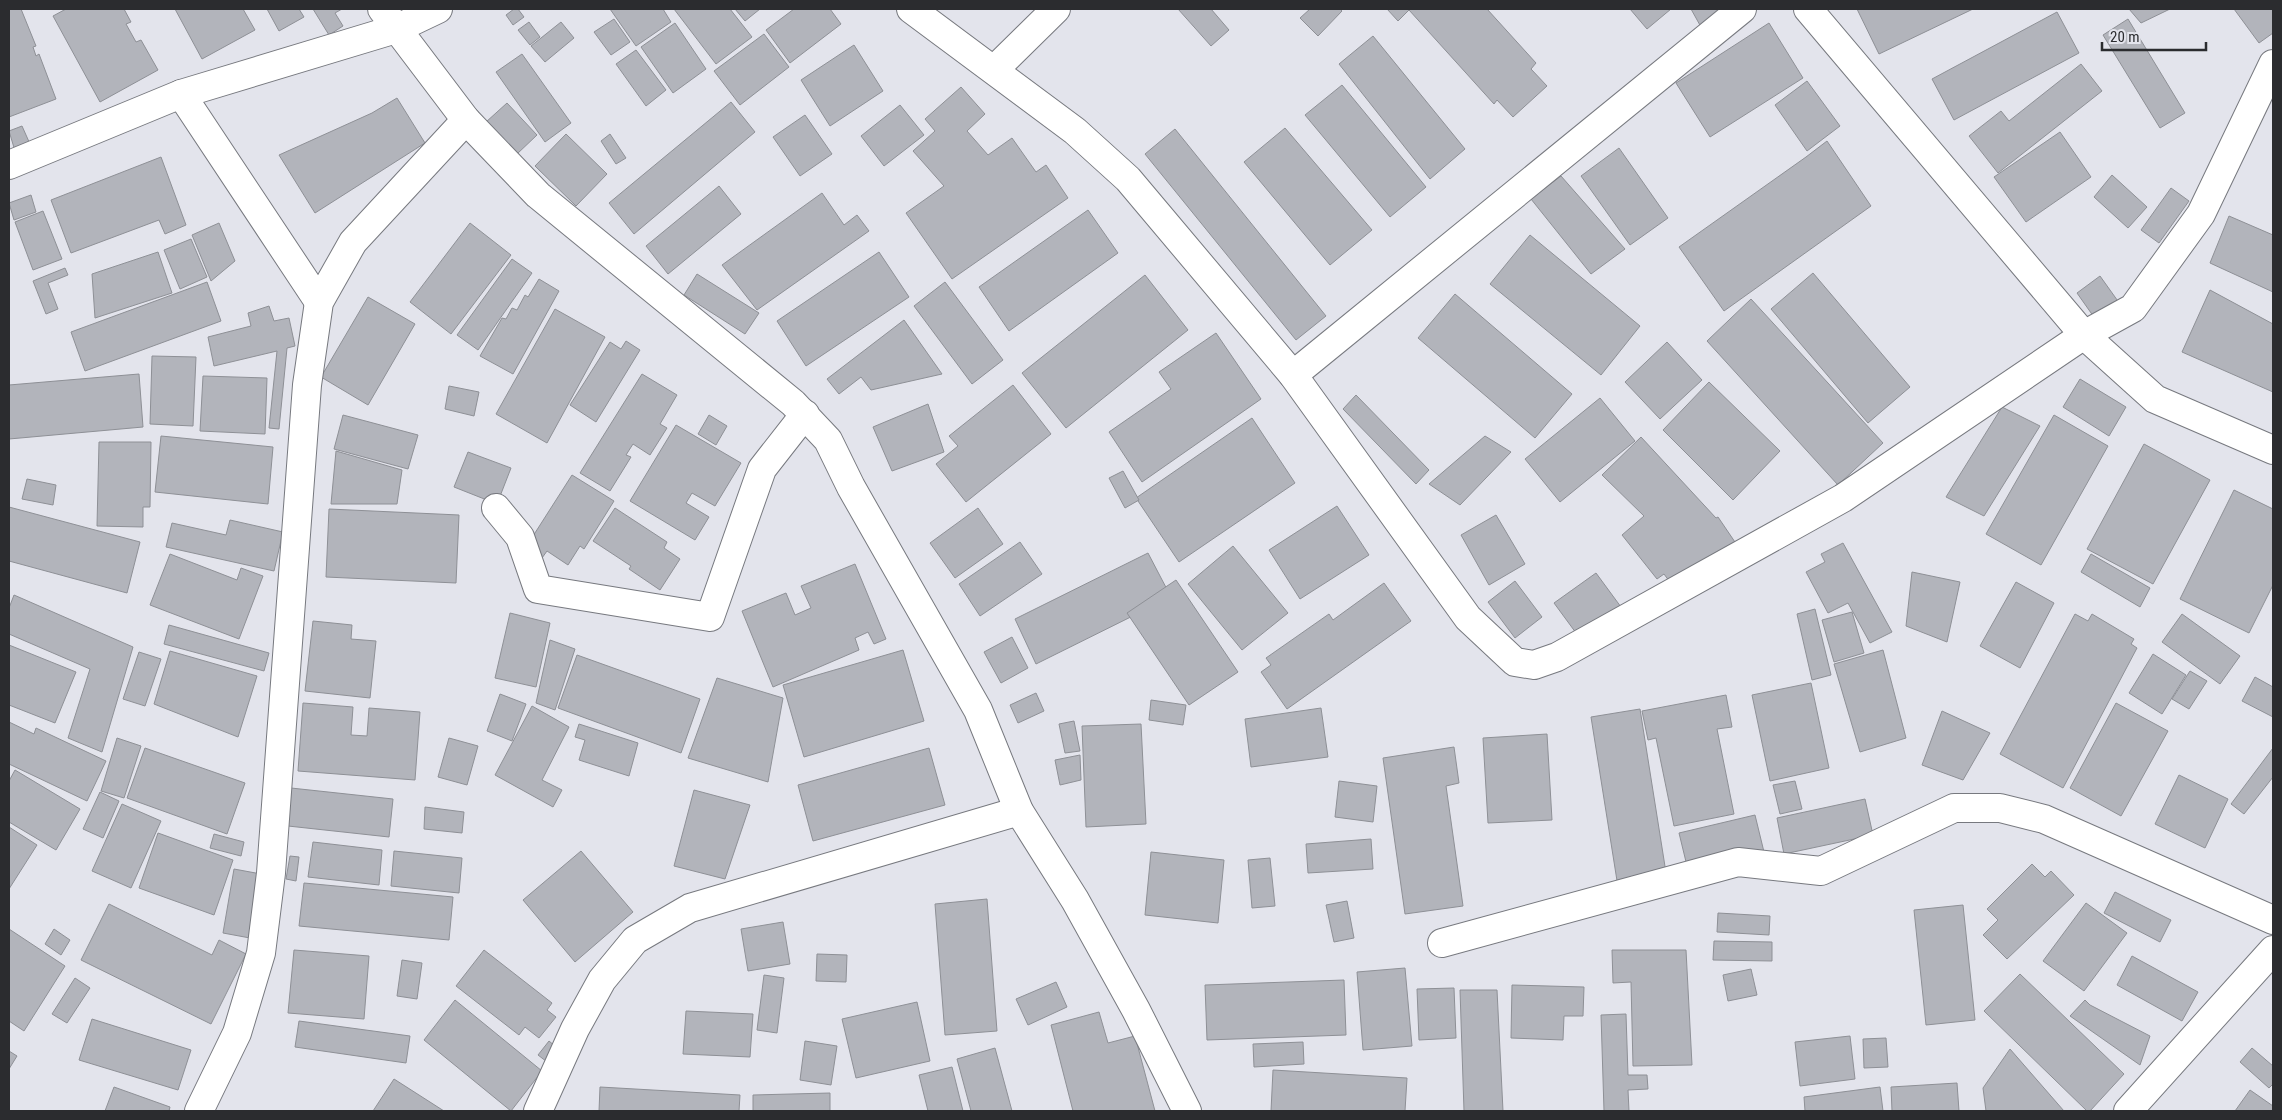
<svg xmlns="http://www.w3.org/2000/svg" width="2282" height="1120" font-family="'Roboto Condensed',sans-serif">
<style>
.building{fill:#b2b4bb;stroke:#8e9096}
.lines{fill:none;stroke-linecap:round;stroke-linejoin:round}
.minor-casing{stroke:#77797f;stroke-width:30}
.minor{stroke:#fff;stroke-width:28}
</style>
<rect width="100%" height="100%" fill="#e3e4ec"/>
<g class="building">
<polygon points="9,9 21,9 36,46 33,47 36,56 39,54 56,99 9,117"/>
<polygon points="66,9 124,9 131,22 126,24 136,42 141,40 158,70 100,102 53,16"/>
<polygon points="175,9 243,9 255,30 202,59"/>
<polygon points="267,9 299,9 304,17 279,31"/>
<polygon points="313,9 342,9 335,13 343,26 329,35"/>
<polygon points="514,9 518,9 524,17 513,25 506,15"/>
<polygon points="610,9 663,9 671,22 636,46"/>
<polygon points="674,9 730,9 752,37 716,64"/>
<polygon points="735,9 760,9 745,21"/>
<polygon points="794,9 830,9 841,24 790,63 766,30"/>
<polygon points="1178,9 1211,9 1229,30 1211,46"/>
<polygon points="1310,9 1340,9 1342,11 1318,36 1300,18"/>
<polygon points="1387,9 1487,9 1536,63 1531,69 1547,86 1513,117 1497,100 1494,104 1409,10 1398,21"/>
<polygon points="1630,9 1671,9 1647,29"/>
<polygon points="1691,9 1722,9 1701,27"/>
<polygon points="1857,9 1973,9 1879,54"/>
<polygon points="2129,9 2170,9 2141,23"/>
<polygon points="2234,9 2273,9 2273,33 2259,43"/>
<polygon points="2057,12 2079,53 1954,120 1932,79"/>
<polygon points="614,19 630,42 611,55 594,32"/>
<polygon points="2128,19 2185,113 2160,128 2103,35"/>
<polygon points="529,22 540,37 530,45 518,30"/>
<polygon points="561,22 574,38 545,62 531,46"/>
<polygon points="675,23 706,69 673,93 641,47"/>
<polygon points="1769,23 1803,78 1710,137 1676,83"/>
<polygon points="764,34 789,67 740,105 714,71"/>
<polygon points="1373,36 1465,149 1430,179 1339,64"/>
<polygon points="854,45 883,91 830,126 801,80"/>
<polygon points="636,50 666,90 646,106 616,64"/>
<polygon points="522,54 571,123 545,142 496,72"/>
<polygon points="2081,64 2102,91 1998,173 1969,136 2001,111 2009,121"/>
<polygon points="1807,81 1840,126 1807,151 1775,105"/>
<polygon points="1342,85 1426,187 1390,217 1305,115"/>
<polygon points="961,87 985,114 967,131 988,155 1012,138 1036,172 1046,165 1068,198 952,279 906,213 944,186 913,151 935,131 925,119"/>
<polygon points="397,98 425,143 315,213 279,155 372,113"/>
<polygon points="731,102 755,132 634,234 609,203"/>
<polygon points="507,103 537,135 517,154 486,122"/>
<polygon points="900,105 924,135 884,166 861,136"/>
<polygon points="805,115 832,154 800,176 773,137"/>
<polygon points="22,126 30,144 15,151 9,131"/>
<polygon points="1285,128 1372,230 1330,265 1244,162"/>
<polygon points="1175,129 1326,316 1296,340 1145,154"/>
<polygon points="2060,132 2091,177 2026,222 1994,177"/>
<polygon points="566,134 607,174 576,206 535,166"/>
<polygon points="610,134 626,158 616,164 601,141"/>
<polygon points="1827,141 1871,206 1724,311 1679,247 1806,157"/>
<polygon points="1619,148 1668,218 1630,245 1581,176"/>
<polygon points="161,157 186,225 165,234 159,220 71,253 51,200"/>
<polygon points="2112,175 2147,207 2128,228 2094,197"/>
<polygon points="1561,176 1625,249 1591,274 1531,199"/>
<polygon points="719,186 741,214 668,274 646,246"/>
<polygon points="2171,188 2189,201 2159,243 2141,230"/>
<polygon points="822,193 844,225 857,215 869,231 757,310 722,265"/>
<polygon points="31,195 36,212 14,220 9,203"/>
<polygon points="1088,210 1118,253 1009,331 979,287"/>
<polygon points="43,211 62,259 33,270 15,222"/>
<polygon points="2229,216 2273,235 2273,292 2210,263"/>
<polygon points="219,223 235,261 211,281 192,235"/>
<polygon points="470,223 511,255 451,334 410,302"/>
<polygon points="1530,235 1640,326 1601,375 1490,284"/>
<polygon points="191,239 207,277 180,289 164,250"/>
<polygon points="158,252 172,293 95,318 92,274"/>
<polygon points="879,252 909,297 806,366 777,321"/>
<polygon points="512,259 532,273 478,350 457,335"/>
<polygon points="65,268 68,275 48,283 58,309 46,314 33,281"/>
<polygon points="1813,273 1910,387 1868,423 1771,309"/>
<polygon points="697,274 759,313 745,334 684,295"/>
<polygon points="1145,275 1188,330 1066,428 1022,373"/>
<polygon points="2100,276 2120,304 2096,320 2077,293"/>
<polygon points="539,279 559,291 513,374 480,356 502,318 506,319 512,308 517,310 525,295 528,297"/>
<polygon points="207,282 221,321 85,371 71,332"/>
<polygon points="945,282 1003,360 972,384 914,306"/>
<polygon points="2210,290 2273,324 2273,392 2182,352"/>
<polygon points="1455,294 1572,394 1535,438 1418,338"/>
<polygon points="368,297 415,324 368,405 321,377"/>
<polygon points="1751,299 1883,443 1838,485 1707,341"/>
<polygon points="269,306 274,321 289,318 295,346 287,348 279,429 269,428 277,351 214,366 208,337 251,326 248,313"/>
<polygon points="555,309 605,337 547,443 496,414"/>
<polygon points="904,320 942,374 871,390 861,377 839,394 827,379"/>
<polygon points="1216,333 1261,399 1142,482 1109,432 1171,389 1159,372"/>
<polygon points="626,341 640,350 596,422 570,405 610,342 621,349"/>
<polygon points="1667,342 1702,380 1660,419 1625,382"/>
<polygon points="152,356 196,357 193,426 150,424"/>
<polygon points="139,374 143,427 9,439 9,385"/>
<polygon points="642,374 677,395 660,424 667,428 650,455 633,444 626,455 631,457 610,491 580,473"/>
<polygon points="203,376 267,378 265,434 200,431"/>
<polygon points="2080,379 2126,407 2109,436 2063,407"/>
<polygon points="1709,382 1780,451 1733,500 1663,430"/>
<polygon points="1013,385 1051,434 966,502 936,464 958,446 949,436"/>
<polygon points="449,386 479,392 474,416 445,409"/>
<polygon points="1356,395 1429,470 1416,484 1343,409"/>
<polygon points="1600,398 1635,441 1560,502 1525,459"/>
<polygon points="928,404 944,452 892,471 873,427"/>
<polygon points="2002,407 2040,426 1984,516 1946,497"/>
<polygon points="343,415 418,435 408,469 334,449"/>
<polygon points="709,415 727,426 716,445 698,434"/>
<polygon points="2054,415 2108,446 2041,565 1986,534"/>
<polygon points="1252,418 1295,483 1179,562 1136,498"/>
<polygon points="676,425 741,463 715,506 692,493 686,503 709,517 695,540 630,501"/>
<polygon points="161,436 273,447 268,504 155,492"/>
<polygon points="1485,436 1511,452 1460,505 1429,484"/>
<polygon points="1641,437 1716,518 1718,517 1737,545 1675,589 1664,574 1657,579 1622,535 1644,516 1602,475"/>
<polygon points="99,442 151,442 150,507 143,507 143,527 97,526"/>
<polygon points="2144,444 2210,480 2153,584 2087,549"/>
<polygon points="336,451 402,470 397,504 331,504"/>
<polygon points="468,452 511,468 497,504 454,487"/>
<polygon points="1123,471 1139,500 1125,508 1109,478"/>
<polygon points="572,475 614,501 584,549 580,546 568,565 547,551 542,558 526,547"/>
<polygon points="27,479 56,485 53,505 22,499"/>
<polygon points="2234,490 2273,509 2273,585 2249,633 2180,599"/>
<polygon points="1337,506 1369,555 1300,599 1269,550"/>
<polygon points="9,507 140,542 127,593 9,561"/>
<polygon points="615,508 667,542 664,548 680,559 660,590 629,569 631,566 593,541"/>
<polygon points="978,508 1003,544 955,578 930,543"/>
<polygon points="329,509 459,515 456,583 326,577"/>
<polygon points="1496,515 1525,564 1489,585 1461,535"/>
<polygon points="230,520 283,532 274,571 166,547 172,523 226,535"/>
<polygon points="1020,542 1042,574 980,616 959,584"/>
<polygon points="1843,543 1892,632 1870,643 1848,603 1828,613 1806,572 1825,562 1821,554"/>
<polygon points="1233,546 1288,613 1242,650 1188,584"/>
<polygon points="1148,553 1171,597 1036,664 1015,619"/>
<polygon points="170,554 237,580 241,568 263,576 239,639 150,605"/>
<polygon points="2091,554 2150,588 2140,607 2081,572"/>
<polygon points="855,564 886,639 874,644 868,632 855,638 859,650 773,687 742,611 786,593 795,615 811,608 801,586"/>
<polygon points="1912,572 1960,582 1947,642 1906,626"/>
<polygon points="1596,573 1621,607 1579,637 1554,603"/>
<polygon points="1176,580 1238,672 1189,705 1127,613"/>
<polygon points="1515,581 1542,617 1515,638 1488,602"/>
<polygon points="2016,582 2054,603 2020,668 1980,646"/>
<polygon points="1384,583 1411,621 1287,709 1261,672 1271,665 1266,658 1329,614 1333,620"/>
<polygon points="14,595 133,647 102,752 68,738 90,669 9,634 9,608"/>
<polygon points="1815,609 1831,675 1812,680 1797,614"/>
<polygon points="1852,612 1864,653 1834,662 1822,620"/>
<polygon points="510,613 550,623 536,687 495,678"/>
<polygon points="2075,614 2088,621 2092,614 2134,639 2131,644 2137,648 2063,788 2000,754"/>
<polygon points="2182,614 2240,656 2220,684 2162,642"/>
<polygon points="313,621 352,625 351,639 376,641 370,698 305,691"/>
<polygon points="169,625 269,653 264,671 164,644"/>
<polygon points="1012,637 1028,668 1001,683 984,652"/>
<polygon points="550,640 575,649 555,710 536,703"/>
<polygon points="9,645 76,672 55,723 9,705"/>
<polygon points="903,650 924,721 804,757 783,685"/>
<polygon points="1883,650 1906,738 1860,752 1834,664"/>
<polygon points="170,651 257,676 238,737 154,704"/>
<polygon points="139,652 161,659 145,706 123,699"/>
<polygon points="2153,654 2186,675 2162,714 2129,693"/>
<polygon points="577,655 700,699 681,753 558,708"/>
<polygon points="2190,671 2207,681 2189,709 2172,699"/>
<polygon points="2255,677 2273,687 2273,717 2242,701"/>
<polygon points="717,678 783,698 768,782 688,758"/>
<polygon points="1811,683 1829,768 1770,781 1752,695"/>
<polygon points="1036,693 1044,711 1018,723 1010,705"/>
<polygon points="500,694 526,704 512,741 487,731"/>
<polygon points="1726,695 1732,727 1717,729 1734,814 1674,826 1656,738 1648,740 1642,711"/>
<polygon points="1151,700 1186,705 1183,725 1149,720"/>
<polygon points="303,703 353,707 351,735 367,736 369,708 420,712 415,780 298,771"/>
<polygon points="2116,703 2168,731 2121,816 2070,788"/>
<polygon points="532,706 569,727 542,780 562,790 553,807 495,775"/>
<polygon points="1321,708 1328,757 1251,767 1245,719"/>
<polygon points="1640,709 1667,879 1618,887 1591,717"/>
<polygon points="1942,711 1990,733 1963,780 1922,765"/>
<polygon points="1074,721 1080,751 1065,753 1059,724"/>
<polygon points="9,722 34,734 36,728 106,761 87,801 9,764"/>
<polygon points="579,724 638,743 629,776 579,760 585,740 575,737"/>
<polygon points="1141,724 1146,824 1086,827 1082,726"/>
<polygon points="1547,734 1552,820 1488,823 1483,738"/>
<polygon points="117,738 141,746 124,798 101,791"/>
<polygon points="449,738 478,746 467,785 438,777"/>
<polygon points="1454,747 1459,783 1446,786 1463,906 1405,914 1383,758"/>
<polygon points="145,748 245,783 227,834 127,798"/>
<polygon points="929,748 945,805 813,841 798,785"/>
<polygon points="2273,748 2273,777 2244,814 2231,804"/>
<polygon points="1080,755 1081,780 1060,785 1055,760"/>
<polygon points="15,770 80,809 56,850 9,822 9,781"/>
<polygon points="2179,775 2228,799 2205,848 2155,824"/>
<polygon points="1339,781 1377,786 1373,822 1335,817"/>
<polygon points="1795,781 1802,809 1780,814 1773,785"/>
<polygon points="291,788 393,799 389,837 288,826"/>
<polygon points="694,790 750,805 725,879 674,866"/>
<polygon points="100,792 119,801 103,838 83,829"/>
<polygon points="1865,799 1873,835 1784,854 1777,818"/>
<polygon points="122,804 161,821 131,888 92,871"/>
<polygon points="425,807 464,812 462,833 424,829"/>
<polygon points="1755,815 1764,852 1688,870 1679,833"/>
<polygon points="9,827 37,845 9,889"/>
<polygon points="158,833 233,860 214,915 139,888"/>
<polygon points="214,834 244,842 241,856 210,848"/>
<polygon points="1371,839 1373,869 1308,873 1306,844"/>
<polygon points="313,842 382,850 379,885 308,877"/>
<polygon points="394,851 462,858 459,893 391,886"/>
<polygon points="581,851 633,912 575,962 523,900"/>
<polygon points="1151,852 1224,860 1218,923 1145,915"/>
<polygon points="290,856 299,857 296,881 286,879"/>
<polygon points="1270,858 1275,906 1252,908 1248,860"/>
<polygon points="2032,864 2045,877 2051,871 2074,895 2007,959 1983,935 1998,920 1987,909"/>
<polygon points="234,869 261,874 250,938 223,933"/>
<polygon points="304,883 453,897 449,940 299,926"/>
<polygon points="2115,892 2171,920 2160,942 2104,913"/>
<polygon points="987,899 997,1031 945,1035 935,904"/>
<polygon points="1347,901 1354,938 1334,942 1326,905"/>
<polygon points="2086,903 2127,933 2084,991 2043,961"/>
<polygon points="109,904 212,955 219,940 246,954 211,1024 81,960"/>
<polygon points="1963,905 1975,1020 1926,1025 1914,910"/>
<polygon points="1718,913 1770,916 1769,935 1717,932"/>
<polygon points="783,922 790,964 748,971 741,929"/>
<polygon points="9,929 65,966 24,1031 9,1021"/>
<polygon points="54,929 70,940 61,955 45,944"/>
<polygon points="1714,941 1772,942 1772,961 1713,960"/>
<polygon points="294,950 369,956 364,1019 288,1013"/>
<polygon points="484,950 552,1003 547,1010 556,1017 539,1038 525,1027 519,1035 456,986"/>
<polygon points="1612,950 1686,950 1692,1065 1633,1066 1631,982 1613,983"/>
<polygon points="817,954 847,955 846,982 816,981"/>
<polygon points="2132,956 2198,992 2182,1021 2117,985"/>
<polygon points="402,960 422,963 417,999 397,996"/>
<polygon points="1405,968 1412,1046 1363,1050 1357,972"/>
<polygon points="1751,969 1757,995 1728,1001 1723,975"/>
<polygon points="2020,974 2124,1074 2090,1111 2087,1111 1984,1011"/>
<polygon points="764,975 784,978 777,1033 757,1030"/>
<polygon points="75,978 90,988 67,1023 52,1014"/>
<polygon points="1344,980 1346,1035 1207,1040 1205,985"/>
<polygon points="1056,982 1067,1007 1028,1025 1016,999"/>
<polygon points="1512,985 1584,987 1583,1016 1564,1016 1563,1040 1511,1038"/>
<polygon points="1454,988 1456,1038 1419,1040 1417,989"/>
<polygon points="1460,990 1497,990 1503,1111 1464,1111"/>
<polygon points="455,1000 542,1071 511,1111 424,1040"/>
<polygon points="2085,1000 2090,1005 2150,1036 2140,1065 2070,1016"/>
<polygon points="917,1002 930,1061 856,1078 842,1019"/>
<polygon points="686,1011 753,1014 750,1057 683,1054"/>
<polygon points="1099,1012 1108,1043 1135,1036 1155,1111 1073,1111 1051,1025"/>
<polygon points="1626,1014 1628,1075 1647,1075 1648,1089 1628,1090 1629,1111 1604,1111 1601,1015"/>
<polygon points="92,1019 191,1050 178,1090 79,1060"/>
<polygon points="299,1021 410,1036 406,1063 295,1047"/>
<polygon points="1850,1036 1855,1079 1800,1086 1795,1042"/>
<polygon points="1886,1038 1888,1067 1864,1068 1863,1039"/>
<polygon points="549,1041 562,1052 551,1065 538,1055"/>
<polygon points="805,1041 837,1046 831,1085 800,1080"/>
<polygon points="1303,1042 1304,1064 1254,1067 1253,1044"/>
<polygon points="995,1048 1012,1111 971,1111 957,1059"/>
<polygon points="2252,1048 2273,1066 2273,1084 2269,1088 2240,1062"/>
<polygon points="2010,1049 2064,1111 1986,1111 1983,1088"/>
<polygon points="9,1051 17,1056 9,1069"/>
<polygon points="952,1067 963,1111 928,1111 919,1075"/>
<polygon points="1273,1070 1407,1078 1405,1111 1271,1111"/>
<polygon points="394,1079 444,1111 373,1111"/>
<polygon points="1957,1083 1959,1111 1892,1111 1891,1087"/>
<polygon points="114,1087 170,1107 169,1111 105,1111"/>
<polygon points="600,1087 740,1095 739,1111 599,1111"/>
<polygon points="1880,1087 1883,1111 1805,1111 1804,1097"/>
<polygon points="2250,1090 2273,1106 2273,1111 2235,1111"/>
<polygon points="830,1093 830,1111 753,1111 753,1095"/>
</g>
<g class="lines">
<defs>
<g id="minor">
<polyline points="382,9 466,120 538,195 793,403 828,440 851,487 978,710 1019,811 1075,900 1136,1010 1187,1111"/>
<polyline points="911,9 1075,131 1128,179 1293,375 1468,618 1515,662 1534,665 1557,657 1843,498 2084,335 2133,308 2201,214 2273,64"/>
<polyline points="1808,9 2084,335 2155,399 2273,450"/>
<polyline points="994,70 1056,9"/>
<polyline points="181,94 319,302"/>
<polyline points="9,165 181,94 396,29 438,9"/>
<polyline points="1293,375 1742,9"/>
<polyline points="496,508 520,537 538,589 710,617 762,469 805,414"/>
<polyline points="1442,943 1738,862 1821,871 1954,808 2000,808 2044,819 2273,920"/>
<polyline points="199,1111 237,1033 261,953 271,873 307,385 319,302 353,242 466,120"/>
<polyline points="538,1111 575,1029 602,980 635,940 690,908 1019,811"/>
<polyline points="2128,1111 2273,950"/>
</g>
</defs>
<use href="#minor" class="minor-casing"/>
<use href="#minor" class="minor"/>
</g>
<rect width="2282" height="1120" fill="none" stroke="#2b2c2f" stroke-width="20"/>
<path d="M2102 42v8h104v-8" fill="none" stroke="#2b2c2f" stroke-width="2.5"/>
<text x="2110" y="42" font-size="15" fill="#2b2c2f" stroke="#e3e4ec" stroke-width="4" paint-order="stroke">20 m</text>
</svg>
